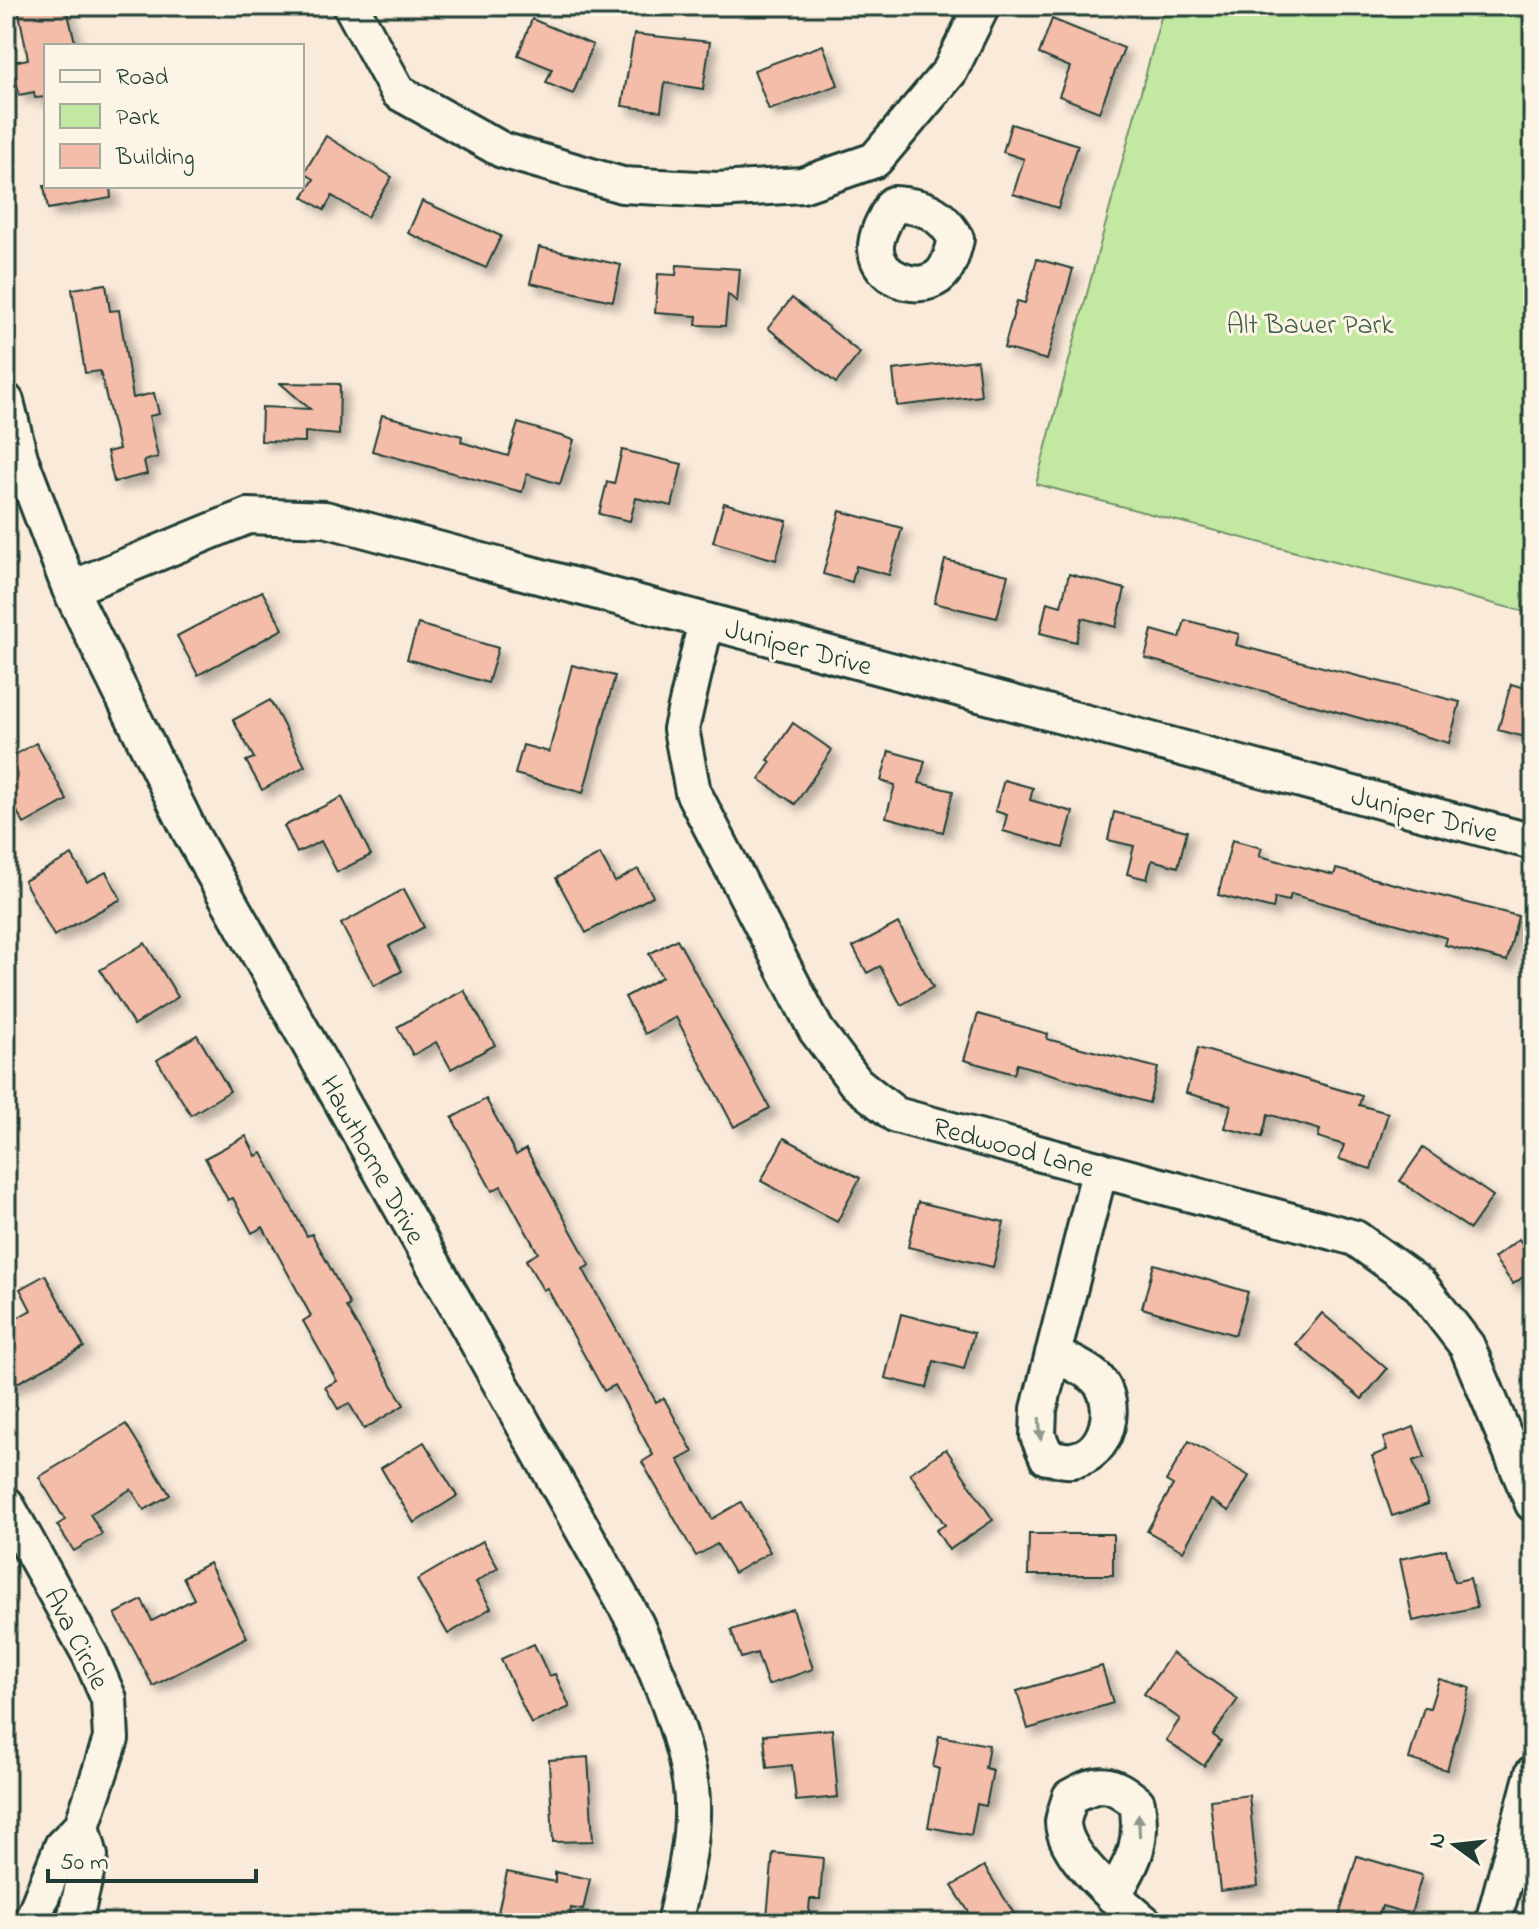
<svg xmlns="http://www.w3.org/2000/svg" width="1539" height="1929" font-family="'Indie Flower',sans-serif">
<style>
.green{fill:#c3e8a2;stroke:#71926b;stroke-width:2}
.building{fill:#f4bda9;stroke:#1f3d34;stroke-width:2;filter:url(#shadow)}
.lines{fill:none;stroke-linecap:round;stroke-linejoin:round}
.street-casing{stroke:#1f3d34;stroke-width:40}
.street{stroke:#fcf5e5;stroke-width:34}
.oneway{fill:#8e998c}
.labels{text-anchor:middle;stroke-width:6;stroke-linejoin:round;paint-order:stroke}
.park-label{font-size:28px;fill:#405f4a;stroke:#fcf5e5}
.street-label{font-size:28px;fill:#1f3d34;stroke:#fcf5e5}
</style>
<defs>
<filter id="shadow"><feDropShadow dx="7" dy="7" stdDeviation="4" flood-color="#0004"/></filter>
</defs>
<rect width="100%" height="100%" fill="#faead9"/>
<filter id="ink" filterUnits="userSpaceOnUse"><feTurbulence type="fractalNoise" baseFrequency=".0125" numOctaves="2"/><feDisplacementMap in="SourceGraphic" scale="16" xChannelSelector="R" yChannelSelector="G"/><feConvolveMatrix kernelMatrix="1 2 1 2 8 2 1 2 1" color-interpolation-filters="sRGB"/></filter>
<g filter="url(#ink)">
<polygon class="green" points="1164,6 1533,6 1533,614 1036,484"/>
<g class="building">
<polygon points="29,6 66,6 76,46 46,46 46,97 35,98 34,92 19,95 13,62 28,59 18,8"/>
<polygon points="532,19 593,45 573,94 546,83 552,69 518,55"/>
<polygon points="1052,19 1124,48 1099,112 1059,96 1070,67 1039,54"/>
<polygon points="634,34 710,42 703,89 665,83 661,111 622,106"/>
<polygon points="823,45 838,85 769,110 754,70"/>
<polygon points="1011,124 1078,145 1058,208 1013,194 1024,159 1003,152"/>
<polygon points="326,136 392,177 367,217 332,196 324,210 303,197 314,179 304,173"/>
<polygon points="44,186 110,186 111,198 48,209"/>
<polygon points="422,201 501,236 486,268 408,233"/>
<polygon points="539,247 621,265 613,301 530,283"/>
<polygon points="1037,259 1073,269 1047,360 1004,348 1017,301 1025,303"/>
<polygon points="677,265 740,269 737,302 728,294 725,326 696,325 697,316 655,313 658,274 676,275"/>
<polygon points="106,284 110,311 119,310 133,398 154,393 159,414 149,416 158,457 144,461 147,474 114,482 107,452 119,449 100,371 85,373 72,289"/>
<polygon points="792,298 860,353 836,383 768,328"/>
<polygon points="977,360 981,396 897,406 893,370"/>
<polygon points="280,383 340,384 339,435 305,432 305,442 261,441 262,407 310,409"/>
<polygon points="382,415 462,436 461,442 508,456 518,423 574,440 560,484 527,474 522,492 372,451"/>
<polygon points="622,450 682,464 672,506 636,498 630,521 599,514 607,482 614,484"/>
<polygon points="724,503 787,521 776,560 713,542"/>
<polygon points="840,511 902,528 889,575 856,566 852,582 823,574"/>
<polygon points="945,560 1008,575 997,618 934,603"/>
<polygon points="1069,574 1125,589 1116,627 1082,618 1076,642 1040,633 1047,602 1061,606"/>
<polygon points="262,591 283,629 198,675 177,636"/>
<polygon points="1185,620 1239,634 1236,645 1460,702 1449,743 1145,658 1152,630 1180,638"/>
<polygon points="418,624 498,648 488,683 407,659"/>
<polygon points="572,665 615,676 583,793 515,774 523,745 549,752"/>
<polygon points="1511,684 1533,690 1533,739 1498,730"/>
<polygon points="270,700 305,766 262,790 246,761 254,758 233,720"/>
<polygon points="793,723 832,750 795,804 759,779 771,762 768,760"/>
<polygon points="36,743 67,800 24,824 6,792 6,760"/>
<polygon points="889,751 925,761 919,783 953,791 943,832 886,817 895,785 881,781"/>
<polygon points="1004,780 1033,788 1030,800 1073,812 1063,848 1003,831 1007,815 995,811"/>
<polygon points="342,797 371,855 337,872 321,841 297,853 284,826"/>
<polygon points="1114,812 1187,831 1178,867 1152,860 1147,879 1127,874 1134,846 1108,840"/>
<polygon points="1232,840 1262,848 1259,856 1334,875 1336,869 1518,916 1507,961 1445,945 1447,938 1291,894 1289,901 1275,898 1273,909 1218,895"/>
<polygon points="600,854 615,882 638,869 653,896 586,933 556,878"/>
<polygon points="72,855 87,882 106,872 121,899 54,936 24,881"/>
<polygon points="404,889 424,927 389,946 402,971 374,986 341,924"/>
<polygon points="898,923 933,987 901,1005 880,966 867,973 853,947"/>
<polygon points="677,939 770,1108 734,1127 676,1017 645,1034 625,997 662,977 649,954"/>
<polygon points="145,943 178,997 134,1025 100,970"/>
<polygon points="464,990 495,1045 451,1069 436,1042 413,1055 397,1027"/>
<polygon points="978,1014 1048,1034 1047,1039 1158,1068 1149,1103 1017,1064 1014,1074 964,1060"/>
<polygon points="197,1035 230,1091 191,1115 157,1060"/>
<polygon points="1198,1048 1362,1096 1359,1105 1388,1113 1371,1169 1339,1159 1344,1145 1318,1137 1320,1130 1268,1114 1262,1137 1225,1128 1231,1105 1186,1093"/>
<polygon points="486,1099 516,1155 526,1149 590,1265 583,1269 656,1402 664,1398 693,1452 678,1460 705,1507 712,1519 741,1502 770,1552 734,1573 717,1544 696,1556 642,1462 653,1455 615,1385 604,1391 547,1288 543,1290 526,1260 538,1253 501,1186 492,1191 452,1118"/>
<polygon points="246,1136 256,1156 262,1153 307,1236 312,1234 350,1305 346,1307 404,1405 364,1429 349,1403 338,1409 325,1387 337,1381 303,1321 311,1316 263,1227 252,1233 233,1198 228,1200 205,1158"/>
<polygon points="784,1138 860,1178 837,1222 761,1181"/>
<polygon points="1423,1148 1493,1196 1470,1229 1400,1181"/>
<polygon points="918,1202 1004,1222 993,1267 908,1247"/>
<polygon points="1519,1239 1524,1246 1533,1239 1533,1270 1513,1284 1494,1258"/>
<polygon points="1154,1264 1248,1292 1235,1335 1142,1308"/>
<polygon points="45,1275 84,1347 6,1389 6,1324 31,1310 20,1289"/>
<polygon points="1322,1313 1387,1369 1362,1399 1296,1344"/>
<polygon points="901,1314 974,1333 964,1369 934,1361 927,1388 885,1378"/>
<polygon points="126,1424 170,1495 144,1510 131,1489 90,1514 102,1534 74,1551 57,1525 65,1520 39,1477"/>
<polygon points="1414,1427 1425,1457 1413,1461 1428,1504 1392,1516 1372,1456 1387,1450 1383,1438"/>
<polygon points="1189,1441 1249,1476 1229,1511 1211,1500 1183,1551 1147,1531 1173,1485 1166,1481"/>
<polygon points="424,1442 457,1496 414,1523 381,1468"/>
<polygon points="946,1449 993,1520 949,1550 936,1530 945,1525 910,1473"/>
<polygon points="1029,1534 1113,1534 1113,1575 1028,1575"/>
<polygon points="483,1541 498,1568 476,1582 491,1608 448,1634 417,1580"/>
<polygon points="1446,1549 1454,1582 1470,1578 1477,1607 1413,1621 1400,1559"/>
<polygon points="209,1563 247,1637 153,1686 115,1614 142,1600 152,1621 194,1599 183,1577"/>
<polygon points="793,1609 813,1669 768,1685 757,1653 741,1658 731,1630"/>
<polygon points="534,1644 549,1676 555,1674 570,1707 531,1724 501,1659"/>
<polygon points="1172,1653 1238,1699 1213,1735 1221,1741 1204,1766 1166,1740 1180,1719 1144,1694"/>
<polygon points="1102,1666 1113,1703 1028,1729 1017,1691"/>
<polygon points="1439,1679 1470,1688 1447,1770 1409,1759 1424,1707 1430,1708"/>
<polygon points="832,1729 838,1797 796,1801 792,1765 767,1768 764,1735"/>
<polygon points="939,1736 989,1745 985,1768 993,1770 986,1806 977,1804 971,1835 928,1827 939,1769 933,1767"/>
<polygon points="588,1757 593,1841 553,1842 549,1760"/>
<polygon points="1249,1795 1258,1886 1220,1891 1210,1800"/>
<polygon points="773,1853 823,1858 820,1899 810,1899 808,1921 767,1917"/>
<polygon points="1357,1856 1422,1875 1411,1914 1382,1906 1377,1923 1337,1923"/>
<polygon points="984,1866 1020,1923 976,1923 952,1886"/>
<polygon points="507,1872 555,1882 555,1872 590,1879 583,1910 571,1908 568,1923 550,1923 498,1912"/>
</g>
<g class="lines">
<defs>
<g id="street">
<polyline points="351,6 398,92 502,150 622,185 717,190 802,185 875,160 950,71 982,6"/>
<path d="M 893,204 C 924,206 940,211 956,239 C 953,251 949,269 938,277 C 915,293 878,277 876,250 C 875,234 886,217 893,204 Z"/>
<path d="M 6,401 L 20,458 L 70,589 L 190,832 L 636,1624 C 658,1676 684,1731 691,1788 C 696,1832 684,1880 674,1923"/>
<polyline points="70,589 248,516 325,519 1533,842"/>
<polyline points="706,621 681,729 693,792 816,1030 856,1083 896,1115 1355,1238 1420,1285 1467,1346 1533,1504"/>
<path d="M 1053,1353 C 1066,1361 1086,1368 1097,1379 C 1120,1403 1108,1456 1072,1460 C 1065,1461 1054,1458 1047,1457 L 1038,1436 L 1039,1409 L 1100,1169"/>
<polyline points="6,1504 90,1655 109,1699 111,1739 82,1826 62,1846 31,1923"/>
<path d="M 1113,1896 C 1133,1861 1144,1845 1137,1803 C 1110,1781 1101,1780 1070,1797 C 1068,1805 1064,1814 1063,1822 C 1063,1856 1121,1903 1145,1923"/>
<polyline points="74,1923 90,1856 82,1826"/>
<polyline points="1493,1923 1533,1773"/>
</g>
</defs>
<use href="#street" class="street-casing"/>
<use href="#street" class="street"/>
</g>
<defs><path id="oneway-solid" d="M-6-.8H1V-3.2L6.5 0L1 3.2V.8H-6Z" transform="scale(2)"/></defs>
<g class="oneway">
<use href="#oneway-solid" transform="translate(1040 1429) rotate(86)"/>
<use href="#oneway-solid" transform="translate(1139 1825) rotate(-93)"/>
</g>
</g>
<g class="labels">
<g class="park-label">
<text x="1310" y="333">Alt Bauer Park</text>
</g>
<g class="street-label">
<text transform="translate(799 646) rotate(15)" y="10">Juniper Drive</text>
<text transform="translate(1425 813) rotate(15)" y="10">Juniper Drive</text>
<text transform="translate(1014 1146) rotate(15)" y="10">Redwood Lane</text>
<text transform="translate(374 1159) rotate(61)" y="10">Hawthorne Drive</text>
<text transform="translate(78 1638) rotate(63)" y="10">Ava Circle</text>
</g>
</g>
<rect width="1539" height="1929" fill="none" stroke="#fcf5e5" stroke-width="32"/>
<rect x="16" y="16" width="1507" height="1897" fill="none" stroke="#1f3d34" stroke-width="3" filter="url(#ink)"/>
<rect x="44" y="44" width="260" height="144" fill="#fcf5e5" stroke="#a4ab9e" stroke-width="2"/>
<rect x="60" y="70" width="40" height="12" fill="#fcf5e5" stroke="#a4ab9e" stroke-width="2"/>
<text x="116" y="84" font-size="24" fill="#1f3d34">Road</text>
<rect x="60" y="104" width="40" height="24" fill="#c3e8a2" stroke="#a4ab9e" stroke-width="2"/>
<text x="116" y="124" font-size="24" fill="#1f3d34">Park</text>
<rect x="60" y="144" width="40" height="24" fill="#f4bda9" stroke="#a4ab9e" stroke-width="2"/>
<text x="116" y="164" font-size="24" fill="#1f3d34">Building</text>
<g transform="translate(1455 1845) rotate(285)" stroke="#fcf5e5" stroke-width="6" paint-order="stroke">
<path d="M0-6L14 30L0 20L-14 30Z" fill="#1f3d34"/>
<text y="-12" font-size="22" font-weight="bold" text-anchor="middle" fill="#1f3d34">N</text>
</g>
<path d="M48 1869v12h208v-12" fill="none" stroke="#1f3d34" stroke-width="4"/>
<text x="60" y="1869" font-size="24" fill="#1f3d34" stroke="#fcf5e5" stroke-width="6" paint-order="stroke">50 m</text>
</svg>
